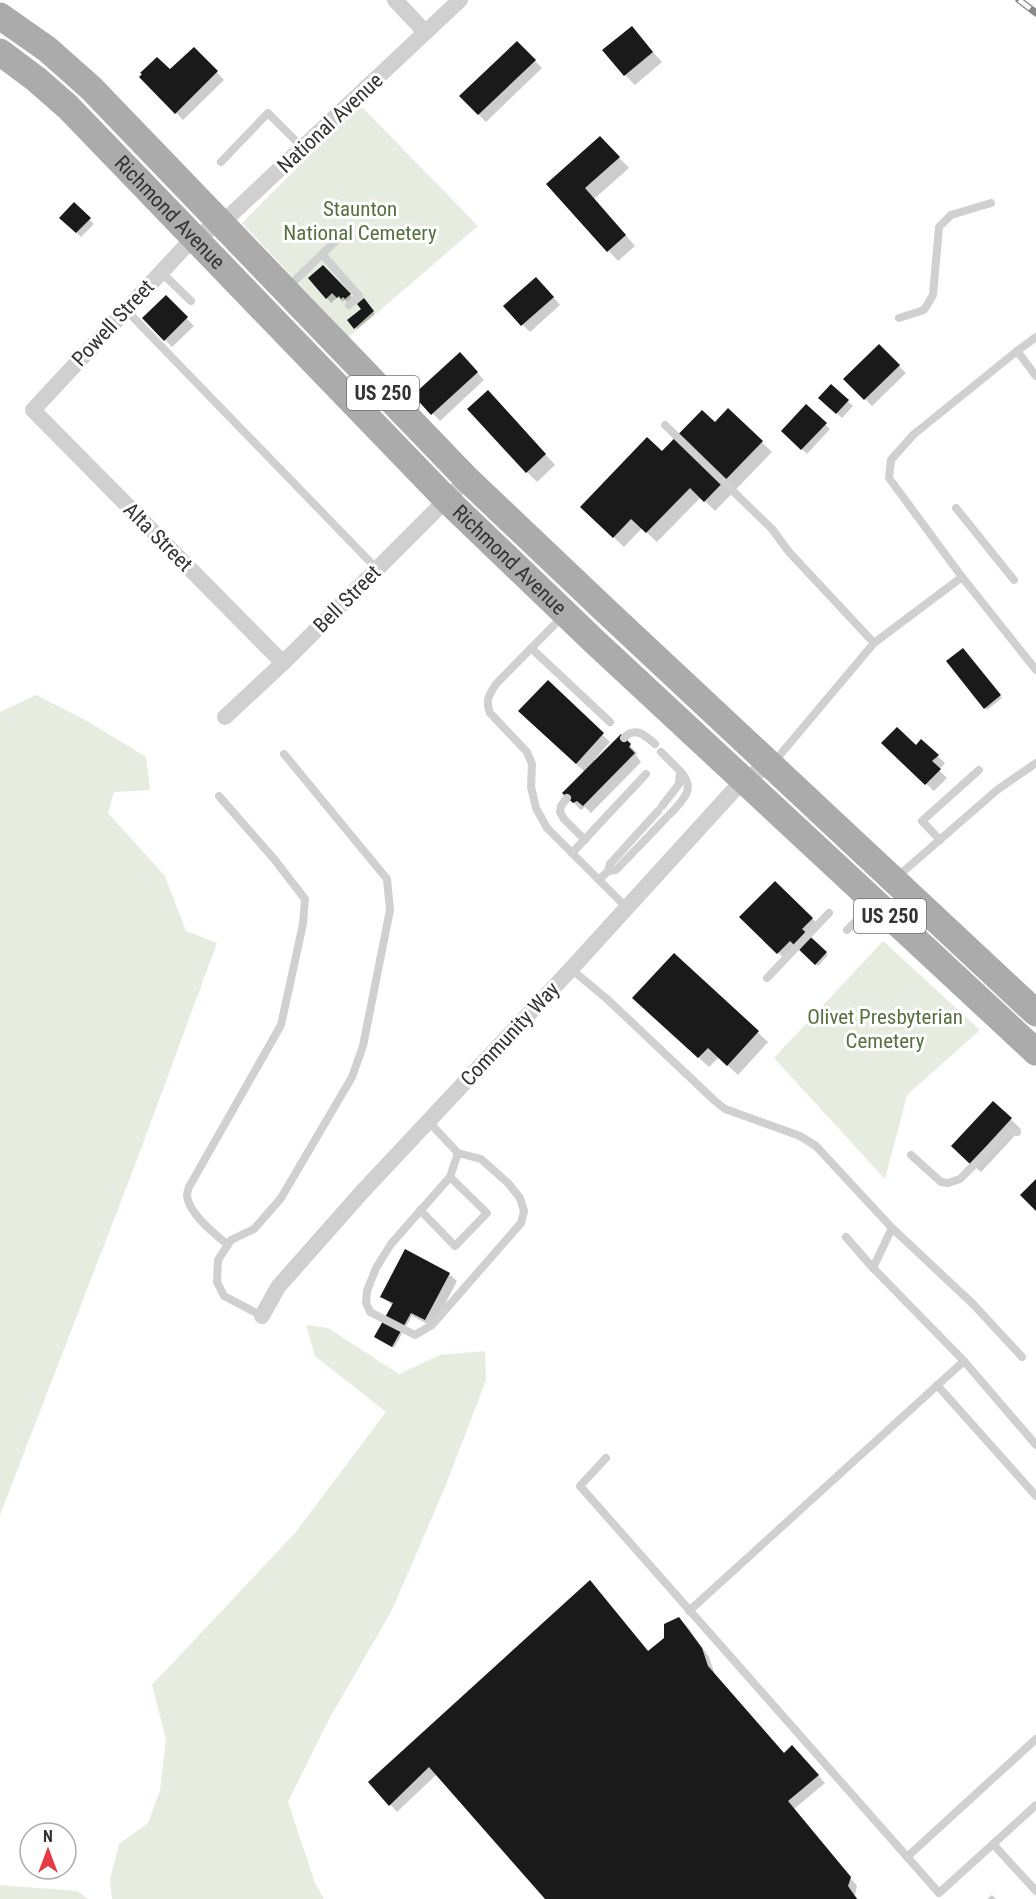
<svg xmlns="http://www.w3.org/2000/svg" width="1036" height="1899" font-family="'Roboto Condensed',sans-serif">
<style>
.green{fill:#e6ecdf}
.shadow{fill:#0003}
.building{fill:#1a1a1a}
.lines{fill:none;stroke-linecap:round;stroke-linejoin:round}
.service{stroke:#d0d0d0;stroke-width:8}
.minor{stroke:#d0d0d0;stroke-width:16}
.primary{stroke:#ababab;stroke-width:27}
.rail-casing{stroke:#888;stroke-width:7}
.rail{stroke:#fff;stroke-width:4.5;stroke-dasharray:14;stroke-linecap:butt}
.labels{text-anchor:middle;stroke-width:6;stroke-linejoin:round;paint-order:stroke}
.shield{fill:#fff;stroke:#707070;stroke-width:1.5}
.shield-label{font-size:20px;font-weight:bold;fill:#333}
.street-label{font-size:21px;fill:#333;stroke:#fff}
.park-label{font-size:21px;fill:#56703f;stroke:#fff}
</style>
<rect width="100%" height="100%" fill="#fff"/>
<g class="green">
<polygon points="360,105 478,226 349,337 242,223"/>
<polygon points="36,695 87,721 146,757 150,790 114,792 108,813 165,876 186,931 217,943 138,1157 0,1515 0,712"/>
<polygon points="883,941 980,1030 907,1095 885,1179 774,1058"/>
<polygon points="306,1325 328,1328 399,1374 440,1355 485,1351 486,1380 445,1487 392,1610 328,1721 288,1802 315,1883 324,1899 112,1899 110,1879 119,1844 148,1823 160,1791 166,1739 152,1685 295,1533 386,1412 315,1356"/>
<polygon points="0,1885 77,1891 88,1899 0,1899"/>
</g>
<g class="shadow">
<polygon points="631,28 662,62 635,85 625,75"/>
<polygon points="517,43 542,68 486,122 461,96"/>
<polygon points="194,49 224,80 183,120 141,77 170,71"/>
<polygon points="610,148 629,168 594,199 635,246 618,261 548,184"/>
<polygon points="74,204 94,224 81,237 61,218"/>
<polygon points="323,267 354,299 351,303 344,300 343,302 338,297 331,303 327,298"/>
<polygon points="544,286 560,305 530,332 522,324"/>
<polygon points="166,297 194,326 172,347 144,318"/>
<polygon points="363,300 375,314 357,329 349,321 363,309"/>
<polygon points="879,346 906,373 872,406 846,380"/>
<polygon points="460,354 484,380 440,421 415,395"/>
<polygon points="831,386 853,406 842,418 820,398"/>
<polygon points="498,402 555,465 537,482 527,472"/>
<polygon points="806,406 830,429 807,454 783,431"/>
<polygon points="728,410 772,452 715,511 701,497 657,542 642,528 624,547 582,507 662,453 715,424"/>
<polygon points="963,650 1002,698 987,710 948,662"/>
<polygon points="548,682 610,742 594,760 596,761 621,736 637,753 636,755 641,762 591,813 585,807 581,810 564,793 585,772 527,719"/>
<polygon points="921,741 945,763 939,770 947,778 934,791 890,751 916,747"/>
<polygon points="775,883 820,926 809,937 828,955 818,966 798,947 786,960 741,917"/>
<polygon points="674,955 768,1042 738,1075 719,1057 709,1067 644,1008"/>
<polygon points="1010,1119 1021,1129 981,1172 963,1157"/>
<polygon points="449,1274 457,1281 433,1327 412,1316 394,1348 378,1339 393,1306 382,1297"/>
<polygon points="590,1582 649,1652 665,1639 679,1619 687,1626 709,1657 715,1675 785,1755 799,1754 825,1783 794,1809 857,1886 855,1895 858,1899 547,1899 437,1774 397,1812 390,1804"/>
<polygon points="992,1895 996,1899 987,1899"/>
</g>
<g class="building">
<polygon points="632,26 653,52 624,76 602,50"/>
<polygon points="517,41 536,60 478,115 459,96"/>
<polygon points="194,47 218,71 175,114 139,77 142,74 140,73 157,57 170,69"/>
<polygon points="600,136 620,157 585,188 626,235 607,252 546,184"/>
<polygon points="74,202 91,218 76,233 59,218"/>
<polygon points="323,265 351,294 345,299 343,297 341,299 339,296 337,298 332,293 326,299 308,278"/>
<polygon points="536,277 554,297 521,326 503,306"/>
<polygon points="166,295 188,317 164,341 142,318"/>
<polygon points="364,298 374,311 354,329 347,320 361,309 357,304"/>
<polygon points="879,344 900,365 864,400 843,379"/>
<polygon points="460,352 478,372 431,415 413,395"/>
<polygon points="831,384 849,400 836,414 818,398"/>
<polygon points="488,390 546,454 526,473 467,409"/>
<polygon points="806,404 827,423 801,450 781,431"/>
<polygon points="728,408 763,441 704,502 690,488 646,533 631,519 613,538 580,507 647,437 662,451 702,410 715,422"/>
<polygon points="963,648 1001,695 984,709 946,661"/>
<polygon points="548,680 604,733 576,764 518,711"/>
<polygon points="897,727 916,745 921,739 939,755 932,761 941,769 925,785 881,743"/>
<polygon points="621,734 631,744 629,747 635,753 583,806 577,801 573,803 562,793"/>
<polygon points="775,881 813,918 802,929 827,952 815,965 790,941 777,954 739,917"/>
<polygon points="674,953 759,1031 727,1066 708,1048 698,1058 632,998"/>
<polygon points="993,1101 1012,1118 970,1164 951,1146"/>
<polygon points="1036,1179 1036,1211 1020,1195"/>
<polygon points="405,1249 450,1273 425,1320 411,1313 392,1347 374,1337 393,1303 380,1297"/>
<polygon points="590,1580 648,1651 664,1638 664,1624 679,1617 702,1648 708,1666 784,1753 792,1745 819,1775 788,1801 851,1877 848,1886 857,1899 545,1899 429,1767 389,1806 368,1782"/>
</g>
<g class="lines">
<g class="service">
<polyline points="221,162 268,113 303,148"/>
<polyline points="322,254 359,296 349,305"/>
<polyline points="161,272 191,301"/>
<polyline points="288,287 342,235"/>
<polyline points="126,310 377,569"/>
<polyline points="899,318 924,310 933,295 939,227 951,215 991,203"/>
<polyline points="1017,351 1036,337"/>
<polyline points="1036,376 1017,351 913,435 891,460 889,478 962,577 1036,670"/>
<polyline points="665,425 772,529 789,552 874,643"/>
<polyline points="956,508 1014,580"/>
<path d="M 563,616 L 496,684 C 489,695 485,701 490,713 L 527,752 L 532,764 L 531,787 L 536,808 L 547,828 L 627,908"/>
<polyline points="531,648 610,722"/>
<path d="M 624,738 C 635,726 645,735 655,744"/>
<polyline points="661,752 680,771 679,784 662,806"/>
<polyline points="774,762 874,643 962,577"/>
<path d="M 219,796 L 274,859 L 305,899 L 303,924 L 281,1025 L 189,1187 C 188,1190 187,1193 187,1196 C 189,1214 215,1234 228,1245"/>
<polyline points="567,798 561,806 560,812 564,819 585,840"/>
<path d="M 670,814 C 683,800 697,789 680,771"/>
<polyline points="940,840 922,821 979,770"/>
<polyline points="572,853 646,774"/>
<polyline points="608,871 610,864 658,811"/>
<polyline points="897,877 997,790 1036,763"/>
<polyline points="599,880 608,871 616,870 666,818"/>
<polyline points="847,930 872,905"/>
<polyline points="571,969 607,999 715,1101 725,1109 800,1136 816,1146 892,1228 973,1304 1022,1357"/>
<polyline points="767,978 829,913"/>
<polyline points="428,1121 458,1153 450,1177 391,1244 376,1268 367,1291 366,1303 370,1312 415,1335 432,1325 521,1223 524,1211 520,1198 508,1183 481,1159 458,1153"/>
<polyline points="911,1155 941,1182 948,1183 960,1179 1008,1130 1017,1132"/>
<polyline points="420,1210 455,1246 487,1213 450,1177"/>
<polyline points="846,1237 873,1268 964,1361 1036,1445"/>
<polyline points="873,1268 892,1228"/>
<polyline points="262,1316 224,1296 217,1282 218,1260 231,1240 254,1229 281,1198 352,1077 363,1046 390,910 387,879 284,754"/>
<polyline points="937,1385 1036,1496"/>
<polyline points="606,1458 580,1486 939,1893 1036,1805"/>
<polyline points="689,1611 964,1361"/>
<polyline points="993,1844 1036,1891"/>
<polyline points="907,1857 1036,1739"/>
</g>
<g class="minor">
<polyline points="395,0 425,32"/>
<polyline points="283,663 33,410 194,237 222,223 460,0"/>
<polyline points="225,717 283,663 467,479"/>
<polyline points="262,1316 278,1287 362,1192 571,969 744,779 771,765"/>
</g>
<g class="primary">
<polyline points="0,16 47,49 91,88 467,479 606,611 1036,1013"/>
<path id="s1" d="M 0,52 L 36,79 L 68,107 L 447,500 L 595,642 L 1036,1052"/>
</g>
<defs>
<polyline id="rail" points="1019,0 1036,13"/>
</defs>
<use href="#rail" class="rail-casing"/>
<use href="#rail" class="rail"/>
</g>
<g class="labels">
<g class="shield">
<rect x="347" y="376" width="72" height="34" rx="4.5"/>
<rect x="854" y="899" width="72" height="34" rx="4.5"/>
</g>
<g class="shield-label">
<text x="383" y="400">US 250</text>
<text x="890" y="923">US 250</text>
</g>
<g class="street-label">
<text transform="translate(330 123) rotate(-43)" y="7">National Avenue</text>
<text dy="7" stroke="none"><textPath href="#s1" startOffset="234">Richmond Avenue</textPath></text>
<text transform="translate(113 323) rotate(-47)" y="7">Powell Street</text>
<text transform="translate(158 537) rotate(45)" y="7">Alta Street</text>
<text dy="7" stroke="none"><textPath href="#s1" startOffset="720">Richmond Avenue</textPath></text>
<text transform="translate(347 599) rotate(-45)" y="7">Bell Street</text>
<text transform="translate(510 1034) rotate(-47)" y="7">Community Way</text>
</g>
<g class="park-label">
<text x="360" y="216">Staunton<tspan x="360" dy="24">National Cemetery</tspan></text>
<text x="885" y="1024">Olivet Presbyterian<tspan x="885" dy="24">Cemetery</tspan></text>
</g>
</g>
<g transform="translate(48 1851)"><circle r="28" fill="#ffffff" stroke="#adadad" stroke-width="1.5"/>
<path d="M0-4.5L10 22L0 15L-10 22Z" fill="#e63946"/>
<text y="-9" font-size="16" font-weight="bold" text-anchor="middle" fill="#333333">N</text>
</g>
</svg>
